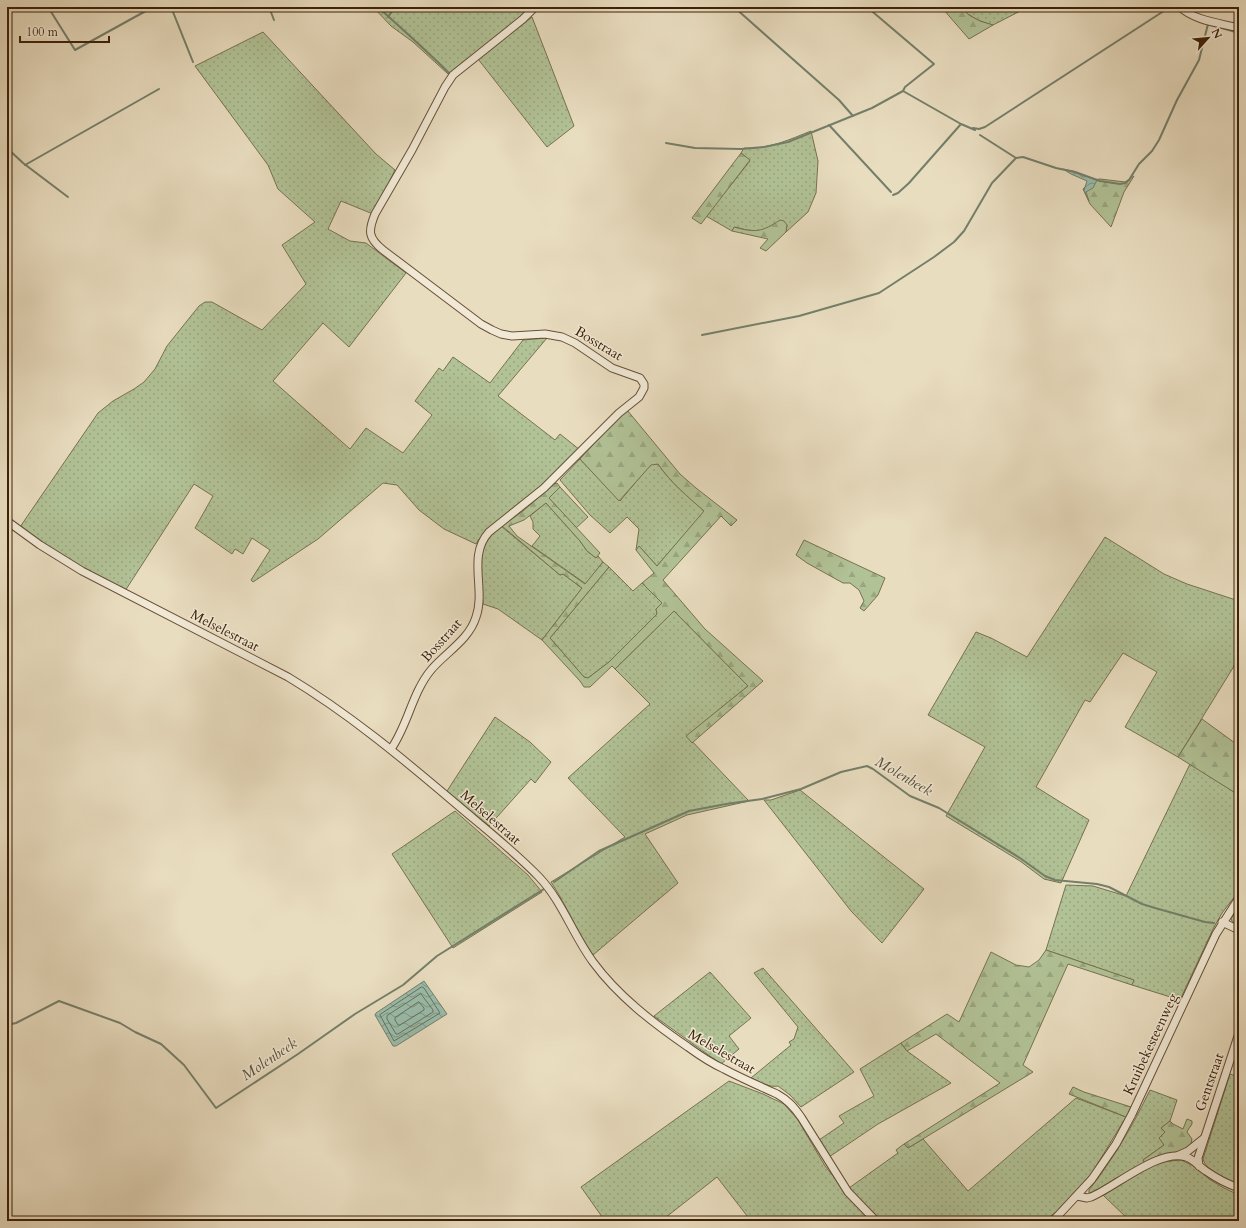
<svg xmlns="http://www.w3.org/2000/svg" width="1246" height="1228" font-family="Cardo,serif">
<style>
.grass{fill:url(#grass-dots);stroke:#77724f}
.forest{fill:url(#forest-firs);stroke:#77724f}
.water{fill:url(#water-waves);stroke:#747f6a}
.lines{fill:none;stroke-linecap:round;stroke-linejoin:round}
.shore{stroke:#6b6f5a;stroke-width:1}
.stream{stroke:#747f6a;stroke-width:2}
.minor-casing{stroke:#685036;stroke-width:9}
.minor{stroke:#f1e9d6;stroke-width:7}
.labels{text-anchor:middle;stroke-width:3;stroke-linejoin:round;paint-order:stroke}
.street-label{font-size:14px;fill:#3d2108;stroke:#f1e9d6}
.water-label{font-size:15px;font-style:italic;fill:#595039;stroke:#f1e9d6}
</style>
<defs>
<pattern id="grass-dots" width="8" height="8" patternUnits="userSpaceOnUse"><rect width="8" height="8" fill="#b1c296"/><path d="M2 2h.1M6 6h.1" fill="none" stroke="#99a680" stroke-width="1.8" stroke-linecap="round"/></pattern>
<pattern id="forest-firs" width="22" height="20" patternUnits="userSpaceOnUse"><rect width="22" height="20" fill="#b1c296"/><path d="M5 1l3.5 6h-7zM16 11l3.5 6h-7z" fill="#99a680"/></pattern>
<pattern id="water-waves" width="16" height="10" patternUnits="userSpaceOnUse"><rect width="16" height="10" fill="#99bdac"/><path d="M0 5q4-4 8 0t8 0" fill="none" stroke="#7e998a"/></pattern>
</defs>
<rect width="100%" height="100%" fill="#e9ddc0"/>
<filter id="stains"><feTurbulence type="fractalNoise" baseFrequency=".005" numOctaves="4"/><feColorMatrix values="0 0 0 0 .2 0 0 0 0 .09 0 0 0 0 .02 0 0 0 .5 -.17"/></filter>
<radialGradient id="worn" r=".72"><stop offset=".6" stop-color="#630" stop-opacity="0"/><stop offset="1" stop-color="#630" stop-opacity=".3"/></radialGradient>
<g class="grass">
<polygon points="373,7 531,7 523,17 448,74 413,42 391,26"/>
<path d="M 957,7 L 1028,7 L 993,25 C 985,23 978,21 971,16 C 965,13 964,9 957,7 Z"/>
<polygon points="532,17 574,126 547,147 478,59"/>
<polygon points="263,32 376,154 395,170 373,214 341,201 328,229 350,241 366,243 406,273 349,347 323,323 273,381 350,449 366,428 403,453 432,415 415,401 439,368 443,371 453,357 490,383 523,340 547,338 498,396 555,440 560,434 580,450 555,478 486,532 479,539 476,544 444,529 419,510 397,485 383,483 318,539 253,582 251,580 270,550 252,538 243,554 235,549 232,554 195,528 213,496 194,484 125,591 81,568 20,527 98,413 113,401 134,389 144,382 155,369 167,346 199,306 205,302 212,302 262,330 306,284 282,245 315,222 278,189 268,165 195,66"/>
<path d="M 811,131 L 818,161 L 816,193 L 808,212 L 786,232 L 787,225 L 771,226 L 764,230 L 757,231 L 747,230 L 735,227 L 732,231 L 706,216 L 750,161 L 741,153 L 744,148 C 767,150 791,139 811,131 Z"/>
<path d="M 580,459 L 620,501 L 651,464 L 658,464 C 671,483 687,496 705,511 L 657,566 L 640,547 L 636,550 L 639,529 L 627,517 L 610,533 L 590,515 L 560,480 Z"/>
<polygon points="560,487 588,517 576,528 549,498"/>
<polygon points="546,503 580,541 587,551 596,558 598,556 603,562 586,584 532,546 540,536 533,529 533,522 530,516"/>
<path d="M 501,526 L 560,575 L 563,574 L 582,588 L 542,640 L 498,609 L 483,604 C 482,588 476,555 485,541 C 488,535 497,530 501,526 Z"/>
<polygon points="1105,537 1164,574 1187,584 1239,601 1239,658 1178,757 1125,727 1157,672 1123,653 1090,702 1085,700 1036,787 1089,820 1061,883 1044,879 1020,861 946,816 985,747 928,715 976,632 991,638 1027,657"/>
<polygon points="609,567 633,591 642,583 662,603 656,609 657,614 609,662 588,678 584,677 550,638"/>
<path d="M 674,611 L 748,686 L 687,736 L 749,801 L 687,815 L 645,834 L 678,883 L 593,955 C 577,932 567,906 551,882 L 625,837 L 568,778 L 650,704 L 615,669 Z"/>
<polygon points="495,717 530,742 551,762 535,783 531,779 489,826 447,791"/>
<polygon points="1190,764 1239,795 1239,891 1222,913 1213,929 1180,1000 1132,985 1133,980 1046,950 1066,885 1093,886 1126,896"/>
<polygon points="800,790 924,889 882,943 851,911 764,800 771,800"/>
<polygon points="455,811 528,875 542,892 453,948 392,854"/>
<polygon points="1239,906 1239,928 1234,925 1231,919"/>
<path d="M 763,968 L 854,1072 L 801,1107 L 790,1095 L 778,1086 C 769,1088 759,1081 751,1078 L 791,1045 L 789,1042 L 794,1039 L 798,1027 L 754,973 Z"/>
<polygon points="710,972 751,1018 729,1036 739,1049 721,1064 654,1016"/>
<polygon points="901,1043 907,1051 951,1083 878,1124 829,1157 819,1140 844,1123 839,1116 874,1096 860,1069"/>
<path d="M 1230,1074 L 1239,1077 L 1239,1185 C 1228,1180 1206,1171 1203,1159 Z"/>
<polygon points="729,1081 763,1094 784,1104 798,1120 825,1166 868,1219 866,1221 751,1221 717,1177 661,1221 605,1221 581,1187"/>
<path d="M 1150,1090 L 1177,1100 L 1170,1121 L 1161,1128 L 1165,1132 L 1164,1145 L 1143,1160 L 1145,1163 L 1100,1190 L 1089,1193 L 1089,1190 C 1114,1158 1132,1127 1150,1090 Z"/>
<polygon points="1076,1098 1126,1117 1092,1173 1056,1212 1044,1221 882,1221 849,1188 898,1153 896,1150 904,1144 908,1148 923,1139 968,1191"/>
<polygon points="1181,1160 1194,1166 1209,1179 1224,1188 1239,1195 1239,1221 1130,1221 1103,1195 1152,1166 1160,1162"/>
</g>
<g class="forest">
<polygon points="945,7 957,7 963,9 969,15 980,21 993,25 969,39 943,9"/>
<polygon points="741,153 750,160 701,224 692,218"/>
<polygon points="1134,176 1124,192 1111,227 1090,204 1083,189 1092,180 1100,179 1125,182"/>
<path d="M 780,220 L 784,221 L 787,225 L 786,232 L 766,251 L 760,248 L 768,239 L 732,231 L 734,227 C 755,233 762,232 780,220 Z"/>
<path d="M 627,410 L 680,474 L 696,488 L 737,520 L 731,526 L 721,516 L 663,580 L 705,629 L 763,681 L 692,743 L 686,736 L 748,686 L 674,611 L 615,669 L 612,666 L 590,687 L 584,687 L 580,681 L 542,640 L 582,588 L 563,574 L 560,575 L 502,526 L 523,511 L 554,484 L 557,483 L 560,487 L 549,498 L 600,553 L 596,558 L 587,551 L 580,541 L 546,503 L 524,520 L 509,526 L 517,536 L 585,584 L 603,562 L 609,567 L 550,638 L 584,677 L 588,678 L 609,662 L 657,614 L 656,609 L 662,603 L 642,583 L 654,573 L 636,550 L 639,546 L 657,566 L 704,511 C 687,496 671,483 658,464 L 651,465 L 619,501 L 580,459 L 614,422 Z"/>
<polygon points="804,540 885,578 878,595 864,611 860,608 864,601 859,590 850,583 843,583 807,563 796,555"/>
<polygon points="1202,719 1239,746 1239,791 1237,794 1178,757"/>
<polygon points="1046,950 1134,980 1132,985 1068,964 1023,1065 1033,1072 908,1148 904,1144 1000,1083 936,1034 907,1051 901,1043 947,1014 959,1022 991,952 1016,965 1029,967 1039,960"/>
<polygon points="1073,1087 1084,1092 1131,1107 1126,1117 1069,1094"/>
<polygon points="1187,1119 1192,1121 1192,1124 1188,1130 1187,1132 1192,1139 1190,1147 1186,1150 1145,1163 1143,1160 1164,1145 1159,1138 1165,1132 1161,1128 1170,1121 1173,1124 1183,1129"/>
</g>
<g class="water">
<polygon points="1063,169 1073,171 1097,180 1093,188 1086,192 1089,201 1084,190 1087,181 1071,174"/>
<polygon points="424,981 447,1014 396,1046 393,1046 375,1015 376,1013"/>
</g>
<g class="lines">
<g class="shore">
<polygon points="422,987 424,988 440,1013 394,1041 380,1015"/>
<polygon points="421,994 433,1010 433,1012 398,1034 396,1034 387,1019 387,1016"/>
<polygon points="419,1002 424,1008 424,1010 400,1025 398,1025 395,1020 395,1018"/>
</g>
<g class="stream">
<polyline points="48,7 75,50 153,7"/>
<polyline points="171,7 193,62"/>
<polyline points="269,7 274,20"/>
<path d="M 378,7 C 402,29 426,50 449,73"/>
<polyline points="734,7 839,100 853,116"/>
<polyline points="867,7 934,64 905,87 903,91"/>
<polyline points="388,17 395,7"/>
<polyline points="829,125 891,192"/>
<polyline points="973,128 979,129 985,127 1170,7"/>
<polyline points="666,143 695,148 741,149 764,147 788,142 872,108 903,91 961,124 975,130"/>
<polyline points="7,148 23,163 68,197"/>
<polyline points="1016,158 1023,157 1056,168 1075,172 1100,181 1120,184 1125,183 1129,180 1139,164 1152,151 1159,140 1177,100 1199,60 1208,24 1239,33"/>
<polyline points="25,165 159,89"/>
<polyline points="893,195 898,193 909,183 961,124"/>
<polyline points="702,335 799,316 879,293 934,257 954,242 964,231 992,183 1016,158 980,135"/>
<polyline points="554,882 599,851 689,811 726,804 762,799 801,789 841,772 867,766 873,769 910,796 939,808 1020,858 1045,876 1055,880 1097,884 1109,887 1142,904 1155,908 1205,922 1214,923"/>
<polyline points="7,1025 16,1023 59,1001 120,1023 135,1032 161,1044 184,1065 216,1108 298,1054 355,1014 403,985 437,956 544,889"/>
</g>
<defs>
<g id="minor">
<path d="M 1180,7 C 1195,21 1220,23 1239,28"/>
<path d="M 7,521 L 40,545 L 82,571 L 288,677 C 348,713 402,758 455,803 C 483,827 513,850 539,877 C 562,901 573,935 593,962 C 618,996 653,1023 688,1047 C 699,1055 711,1063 724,1069 C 741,1078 759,1086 777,1094 C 788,1100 794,1107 801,1117 L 848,1192 L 876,1221"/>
<path d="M 391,749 C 408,725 412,693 431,670 C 445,653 469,640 476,617 C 486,589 467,556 489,532 L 544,488 L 619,413 L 639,397 L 644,388 L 644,384 L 640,378 L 612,368 L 575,343 L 562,337 L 545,334 L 512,336 L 501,334 L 492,330 L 481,324 L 383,250 C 368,238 368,231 375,214 L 412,150 L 445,87 L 453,75 L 523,19 L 535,7"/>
<polyline points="1222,922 1239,930"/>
<polyline points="1179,1155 1188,1151 1203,1139"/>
<polyline points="1199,1166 1198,1158 1239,1033"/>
<path d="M 1077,1196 L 1087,1198 L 1091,1197 C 1115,1187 1160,1148 1186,1157 C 1194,1159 1199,1167 1206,1171 C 1216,1178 1227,1184 1239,1188"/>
<polyline points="1053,1221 1092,1179 1116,1144 1132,1114 1216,934 1239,898"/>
</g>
</defs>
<use href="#minor" class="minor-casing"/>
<use href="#minor" class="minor"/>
</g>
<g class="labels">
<g class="street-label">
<text transform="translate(599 343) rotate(31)" y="5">Bosstraat</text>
<text transform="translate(225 630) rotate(27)" y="5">Melselestraat</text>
<text transform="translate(441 640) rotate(-48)" y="5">Bosstraat</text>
<text transform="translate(491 817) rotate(41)" y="5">Melselestraat</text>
<text transform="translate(1150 1044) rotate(-65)" y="5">Kruibekesteenweg</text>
<text transform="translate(722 1051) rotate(30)" y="5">Melselestraat</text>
<text transform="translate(1209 1082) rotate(-71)" y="5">Gentstraat</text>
</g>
<g class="water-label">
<text transform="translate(904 776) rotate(30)" y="5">Molenbeek</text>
<text transform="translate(269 1059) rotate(-34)" y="5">Molenbeek</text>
</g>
</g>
<rect width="1246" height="1228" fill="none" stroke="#e9ddc0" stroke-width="24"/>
<rect x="8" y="8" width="1230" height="1212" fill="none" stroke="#3d2108" stroke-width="2"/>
<rect x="12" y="12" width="1222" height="1204" fill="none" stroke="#3d2108"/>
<g transform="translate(1208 38) rotate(63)" stroke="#f1e9d6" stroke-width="3" paint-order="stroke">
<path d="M0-3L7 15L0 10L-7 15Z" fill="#3d2108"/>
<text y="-6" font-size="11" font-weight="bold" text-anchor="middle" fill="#3d2108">N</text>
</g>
<path d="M20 36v6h89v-6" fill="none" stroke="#3d2108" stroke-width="2"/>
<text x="26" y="36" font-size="12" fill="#3d2108" stroke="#f1e9d6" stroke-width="3" paint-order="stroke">100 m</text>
<rect width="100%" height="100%" filter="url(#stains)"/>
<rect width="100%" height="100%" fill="url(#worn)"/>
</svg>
